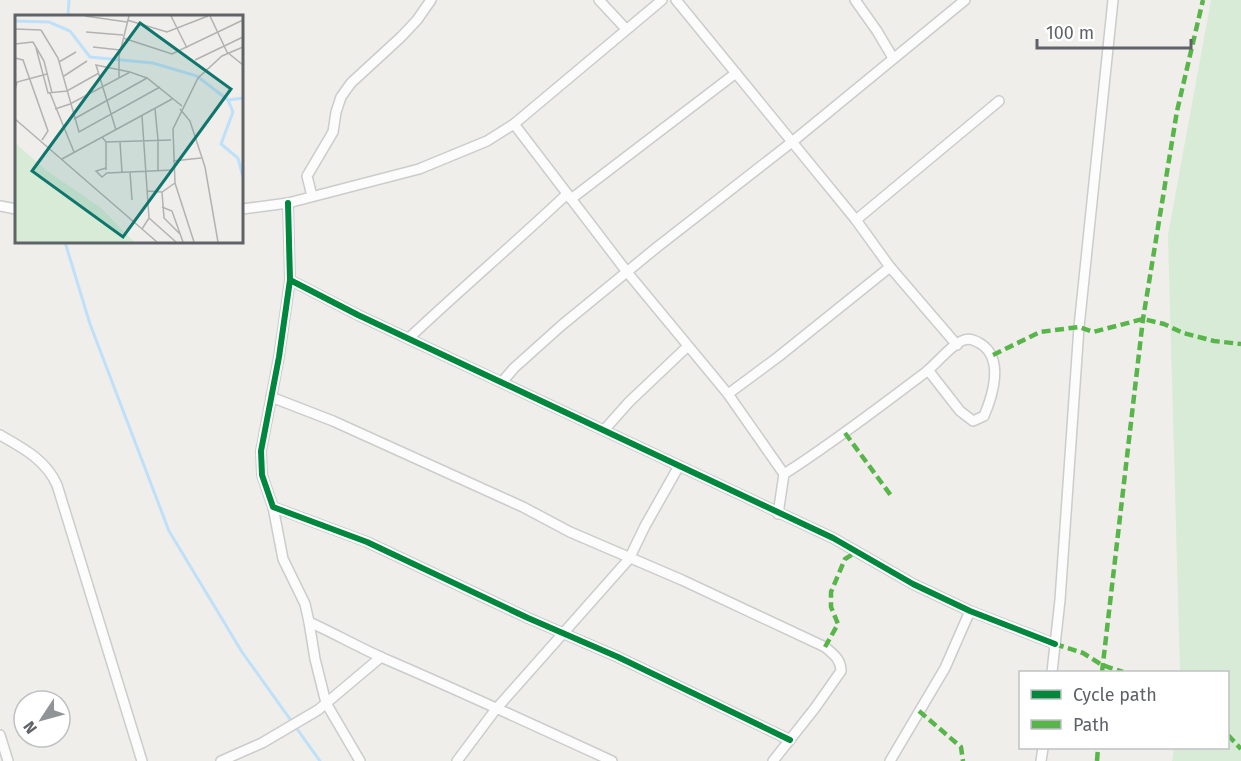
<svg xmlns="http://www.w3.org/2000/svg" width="1241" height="761" font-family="'Fira Sans',sans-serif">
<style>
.green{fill:#d8ebd6}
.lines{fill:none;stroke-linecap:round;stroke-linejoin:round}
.stream{stroke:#bfe0f9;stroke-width:3}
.street-casing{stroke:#cbcccc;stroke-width:12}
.street{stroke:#fdfcfc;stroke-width:9}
.quiet{stroke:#58b549;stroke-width:4.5;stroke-dasharray:9 4.5;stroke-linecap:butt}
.cycleway-casing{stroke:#fff;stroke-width:10}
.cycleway{stroke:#00873e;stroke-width:6}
.inset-river{fill:none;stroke:#bfe0f9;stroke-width:3}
.inset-road{fill:none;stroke:#b1b2b2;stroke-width:1.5}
.view{fill:#0f766e;fill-opacity:0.15;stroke:#0f766e;stroke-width:3}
.inset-edge{fill:none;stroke:#5f6368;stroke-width:3}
</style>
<rect width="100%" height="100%" fill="#efeeea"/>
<polygon class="green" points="1211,0 1241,0 1241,761 1172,761 1174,748 1228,748 1228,672 1180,672 1168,235"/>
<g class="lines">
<g class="stream">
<polyline points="68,16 69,0"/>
<polyline points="65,242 90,324 169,531 242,652 320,761"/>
</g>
<defs>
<g id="street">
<polyline points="599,0 626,29"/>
<polyline points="676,0 856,220 890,267 957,345"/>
<polyline points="855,0 877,31 893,58"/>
<polyline points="514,124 627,272 728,394 784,474 778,514"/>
<polyline points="312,196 307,176 333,132 336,112 341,97 351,83 401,37 417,20 431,0"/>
<polyline points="571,199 736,73"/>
<polyline points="288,203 290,280 279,357 261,451 262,475 273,507 367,542 528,618 618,657 790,740"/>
<polyline points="0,206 16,209"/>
<polyline points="242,209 288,203 419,169 487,141 514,124 662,0"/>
<polyline points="856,220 999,101"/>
<polyline points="290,280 358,315 833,538 913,584 970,611 1055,644"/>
<path d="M 409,338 C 461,289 515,243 567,194"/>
<polyline points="503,381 514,368 562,325 656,248 792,142 965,0"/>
<polyline points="728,394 778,357 890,267"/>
<path d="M 271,397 L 333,421 L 523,507 L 570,532 L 682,580 L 825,647 C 833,654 841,659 841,671 L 815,708 L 773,761"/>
<polyline points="605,429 629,402 688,346"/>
<path d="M 0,435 C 23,448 46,460 57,485 L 142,761"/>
<path d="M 784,474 C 833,443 879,407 926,372 C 936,364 953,343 964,340 C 971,338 976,341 981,344 C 1004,359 993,395 984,416 L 973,421 L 960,411 L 928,370"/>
<path d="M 273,507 L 283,559 L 305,604 L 309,622 C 334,633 358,647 383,658 C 460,691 536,726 612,761"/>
<polyline points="309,622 315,659 326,703 360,761"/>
<polyline points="1052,672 1060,600 1079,327 1113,0"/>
<polyline points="0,735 8,761"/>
<polyline points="221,761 262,743 318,710 381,657"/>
<polyline points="457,761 496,709 629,559 645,526 679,466"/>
<polyline points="890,761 945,668 970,611"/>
<polyline points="1041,761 1043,748"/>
</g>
</defs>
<use href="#street" class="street-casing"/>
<use href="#street" class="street"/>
<g class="quiet">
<polyline points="993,355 1040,332 1079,327 1093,332 1143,319 1164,324 1183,333 1214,341 1241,344"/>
<polyline points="845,433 892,497"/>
<polyline points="1055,644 1083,653 1102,665 1123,672"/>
<polyline points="825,647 838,624 831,607 831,592 845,559 858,551"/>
<polyline points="1102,672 1143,319 1177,111 1203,0"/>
<polyline points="919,711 961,747 963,761"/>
<polyline points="1228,735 1241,749"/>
<polyline points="1097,761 1098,748"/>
</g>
<defs>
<g id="cycleway">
<polyline points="288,203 290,280 279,357 261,451 262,475 273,507 367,542 528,618 618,657 790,740"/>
<polyline points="290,280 358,315 833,538 913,584 970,611 1055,644"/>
</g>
</defs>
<use href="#cycleway" class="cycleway-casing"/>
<use href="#cycleway" class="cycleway"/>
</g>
<g transform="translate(15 15)">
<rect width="228" height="228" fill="#efeeea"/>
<path d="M 0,128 L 32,156 L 86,193 L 119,227 L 0,227 Z" fill="#d8ebd6"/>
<path class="inset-river" d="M 0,6 L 34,7 L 55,16 L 75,42 L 138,48 L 182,61 L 213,85M 228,83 L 213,85 L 218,97 L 206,129 L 223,143 L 228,162"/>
<path class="inset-road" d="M 70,1 L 112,7M 156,1 L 172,33M 195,1 L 212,37 L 228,50M 112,5 L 152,17 L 193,1M 0,14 L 26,15M 26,15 L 43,43 L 64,117 L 145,72M 71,17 L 108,20M 108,23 L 157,39 L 228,5M 18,27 L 29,46 L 37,78M 0,29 L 18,27M 78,32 L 105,35M 21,33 L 33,78 L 52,76 L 84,58M 0,43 L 8,45 L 33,116 L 27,125M 180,45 L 228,22M 44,47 L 61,37M 49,61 L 72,46M 104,63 L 104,41 L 114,1M 0,74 L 2,67 L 32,59M 35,78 L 59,137M 40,94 L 55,89 L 115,57 L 132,63M 140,94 L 143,125M 165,94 L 175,106 L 190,152 L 203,227M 127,101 L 134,203 L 127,214M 0,104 L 142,227M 59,104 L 132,63 L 167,91M 101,115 L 81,50 L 115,57M 87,122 L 91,127 L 156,125M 143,125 L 143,156M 91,127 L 91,155M 105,127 L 107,157M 47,144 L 157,84M 158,146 L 186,143M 91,153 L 81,156 L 87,162 L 92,158 L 158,155M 115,157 L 117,185M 132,176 L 147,177 L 160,168M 147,177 L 149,203 L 165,219M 147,192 L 157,196 L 168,227M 134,203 L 161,227M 179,227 L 160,168 L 158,114 L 183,63 L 207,41 L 228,32"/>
<path class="view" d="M 125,8 L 216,74 L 108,222 L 17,156 Z"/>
<rect width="228" height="228" class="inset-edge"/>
</g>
<rect x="1019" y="671" width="210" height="78" fill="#ffffff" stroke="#bfc1c3" stroke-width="1.5"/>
<rect x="1031" y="690" width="30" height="9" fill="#00873e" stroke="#bfc1c3" stroke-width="1.5"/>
<text x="1073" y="701" font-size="18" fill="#5f6368">Cycle path</text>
<rect x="1031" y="720" width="30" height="9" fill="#58b549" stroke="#bfc1c3" stroke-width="1.5"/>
<text x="1073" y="731" font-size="18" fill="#5f6368">Path</text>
<g transform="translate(42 719) rotate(234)"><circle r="28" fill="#ffffff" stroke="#bfc1c3" stroke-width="1.5"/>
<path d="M0-4.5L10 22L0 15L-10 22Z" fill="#919496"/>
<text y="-9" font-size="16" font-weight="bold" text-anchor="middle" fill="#5f6368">N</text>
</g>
<path d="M1037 39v9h154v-9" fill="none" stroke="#5f6368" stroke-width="3"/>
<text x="1046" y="39" font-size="18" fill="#5f6368" stroke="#ffffff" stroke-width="4.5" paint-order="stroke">100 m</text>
</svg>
